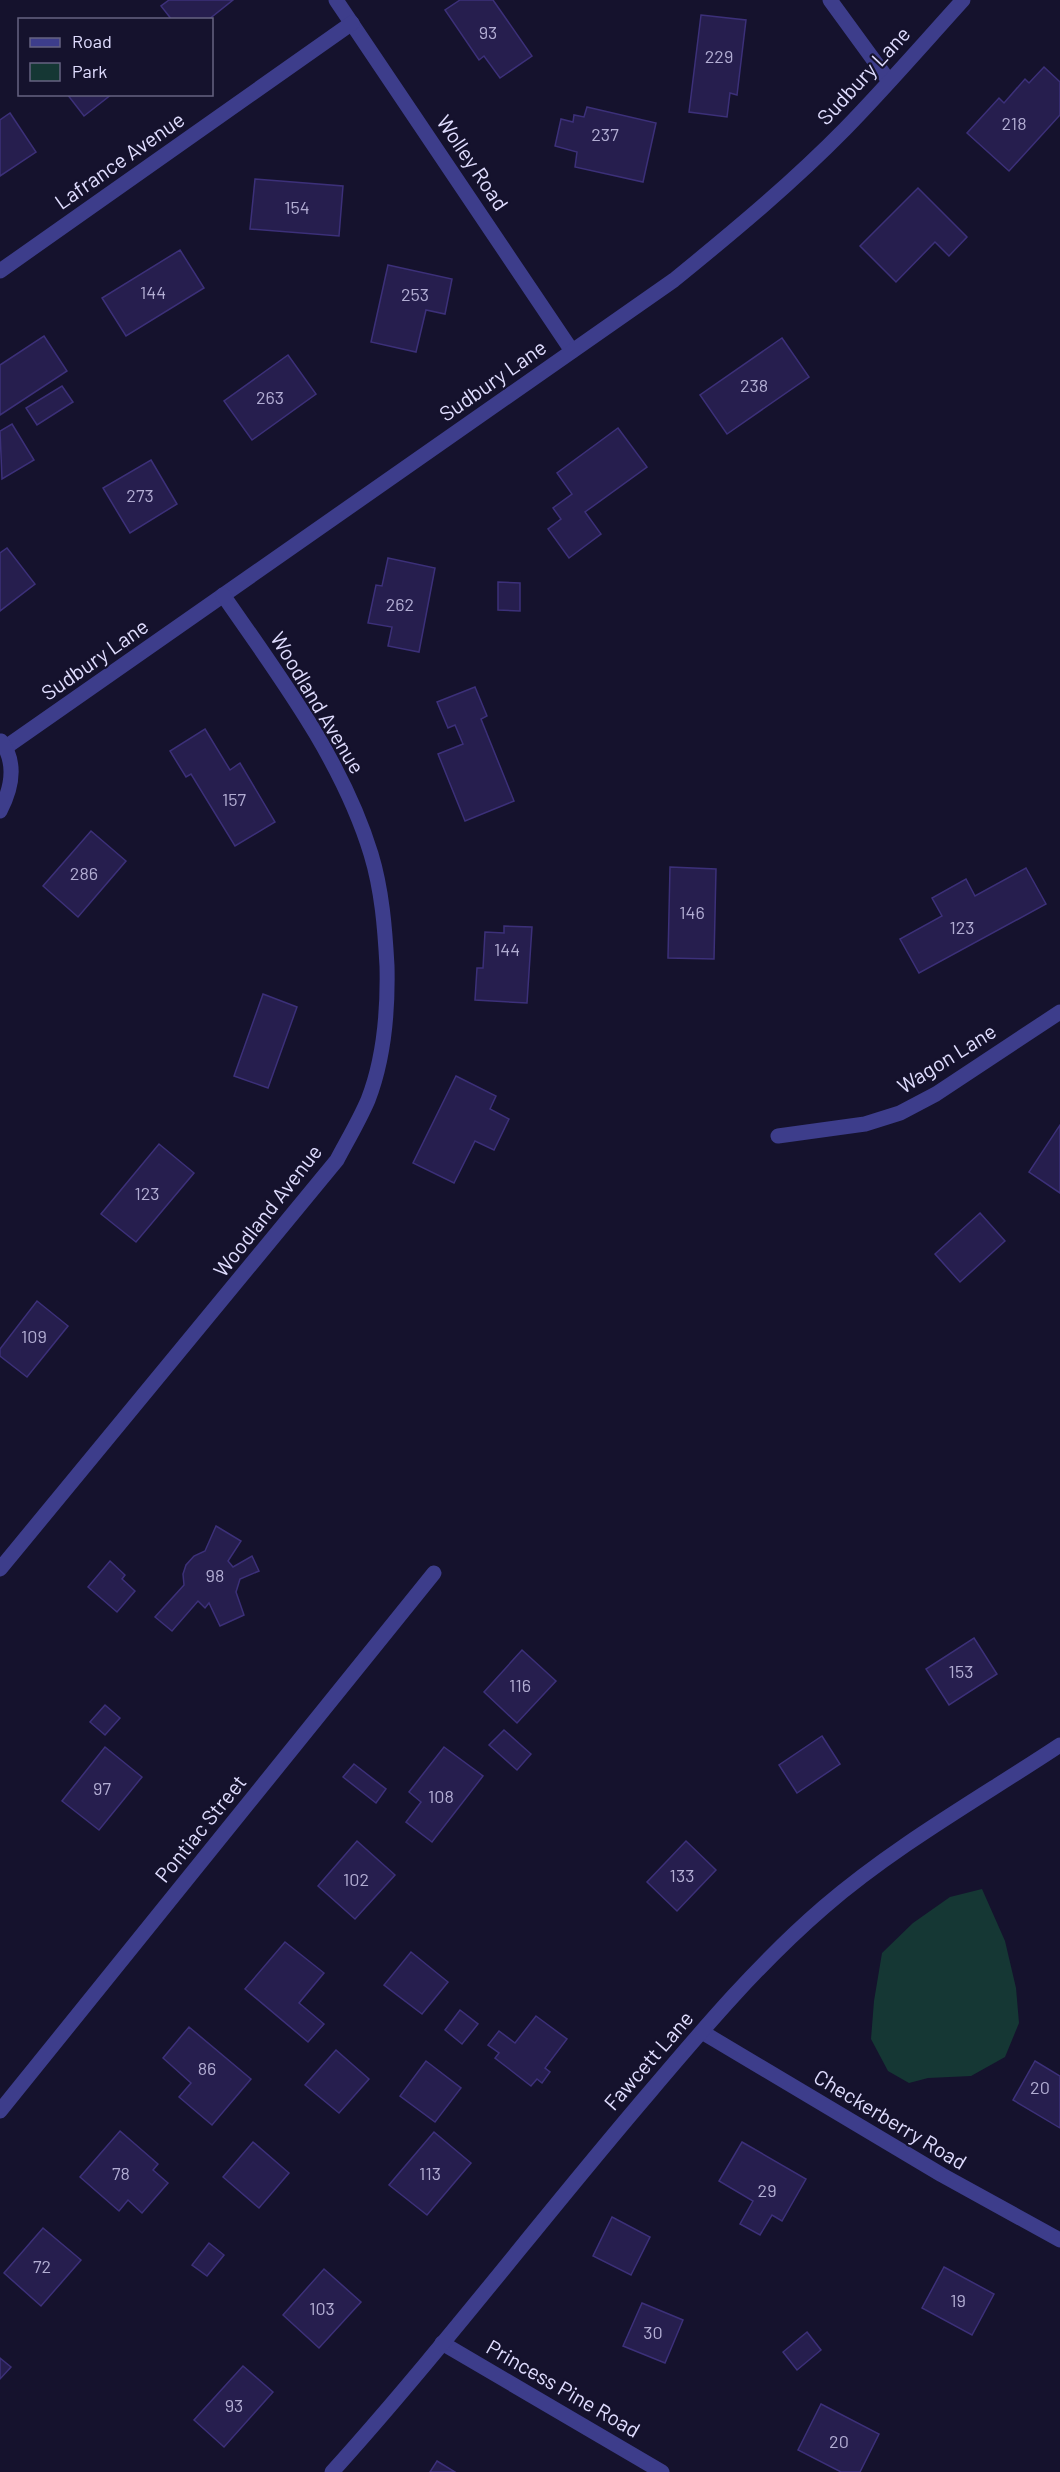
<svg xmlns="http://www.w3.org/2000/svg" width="1060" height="2472" font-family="Barlow,sans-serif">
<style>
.green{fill:#153734}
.building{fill:#261e4e;stroke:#3c3079;stroke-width:1.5}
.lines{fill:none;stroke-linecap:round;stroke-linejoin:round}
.minor{stroke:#3d3d8b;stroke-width:15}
.labels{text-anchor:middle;stroke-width:4.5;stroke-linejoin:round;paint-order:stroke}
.number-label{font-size:18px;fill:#b2add3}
.street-label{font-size:21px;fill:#e0ddff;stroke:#15122d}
</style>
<rect width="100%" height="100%" fill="#15122d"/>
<polygon class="green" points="982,1889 1005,1941 1016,1988 1019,2023 1005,2057 971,2076 928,2078 909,2083 888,2071 871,2039 874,2001 882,1953 913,1923 950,1897"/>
<g class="building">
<polygon points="169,0 233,0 208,20 172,20 161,6"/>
<polygon points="460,0 493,0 532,56 500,78 484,56 479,60 445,10"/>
<polygon points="701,15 746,20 737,95 730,93 727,117 689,112"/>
<polygon points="1044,67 1060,82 1060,115 1009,171 967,133 999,98 1004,103 1025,79 1029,83"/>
<polygon points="67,94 112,94 84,116"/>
<polygon points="587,107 656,123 643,182 575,167 577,152 555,146 561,119 573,122 574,115 584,117"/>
<polygon points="10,113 36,152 0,176 0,120"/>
<polygon points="255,179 343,186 339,236 250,229"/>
<polygon points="918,188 967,237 949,256 935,242 896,282 860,246"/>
<polygon points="180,250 204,288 126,336 102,298"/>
<polygon points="388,265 452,279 445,314 426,310 416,352 371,342"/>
<polygon points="44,336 67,371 0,415 0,365"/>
<polygon points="782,338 809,377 727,434 700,395"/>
<polygon points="288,355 316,394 252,440 224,401"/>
<polygon points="62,386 73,402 37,425 26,408"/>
<polygon points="12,424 34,460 2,479 0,431"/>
<polygon points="618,428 647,467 585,512 601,534 569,558 548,529 561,519 553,508 572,494 557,473"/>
<polygon points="151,460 177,504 130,533 103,488"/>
<polygon points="7,548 35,584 0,611 0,553"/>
<polygon points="388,558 435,568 419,652 388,646 392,627 368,623 376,585 382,586"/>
<polygon points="498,582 520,583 520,611 498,610"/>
<polygon points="475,687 487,716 481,719 514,801 465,821 438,754 463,744 455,725 448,728 437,702"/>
<polygon points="205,729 230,770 240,763 275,822 235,846 191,774 186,777 170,751"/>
<polygon points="91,831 126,861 78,917 43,886"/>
<polygon points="670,867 716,869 714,959 668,958"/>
<polygon points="1026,868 1046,904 919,973 900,939 942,916 932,898 966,879 975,896"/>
<polygon points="504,926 532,927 527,1003 475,1000 477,968 483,968 485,932 504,933"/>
<polygon points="263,994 297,1007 268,1088 234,1076"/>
<polygon points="456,1076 496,1096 490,1109 509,1119 494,1150 475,1141 454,1183 413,1163"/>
<polygon points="1060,1125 1060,1193 1029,1172"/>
<polygon points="159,1144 194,1173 136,1242 101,1214"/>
<polygon points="980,1213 1005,1241 960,1282 935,1254"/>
<polygon points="37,1301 68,1326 27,1377 0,1356 0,1349"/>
<polygon points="216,1526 241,1541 228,1561 233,1567 252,1556 259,1571 240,1579 236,1592 244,1615 220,1626 209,1603 205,1608 198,1601 172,1631 155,1617 184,1585 183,1574 186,1565 194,1556 205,1551"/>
<polygon points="110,1561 125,1575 122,1579 135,1591 117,1612 88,1587"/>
<polygon points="974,1638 997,1674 949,1705 926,1669"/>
<polygon points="522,1650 556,1681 517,1723 484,1692"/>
<polygon points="105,1705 120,1718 105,1735 90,1722"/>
<polygon points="504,1730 531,1754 517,1770 489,1745"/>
<polygon points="822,1736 840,1764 797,1793 779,1765"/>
<polygon points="105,1747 142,1777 99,1830 62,1801"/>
<polygon points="444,1747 483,1776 432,1842 406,1822 421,1802 409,1792"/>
<polygon points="354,1764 386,1789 376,1803 343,1777"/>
<polygon points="357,1841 395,1875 355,1919 318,1886"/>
<polygon points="686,1841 716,1870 677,1911 647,1882"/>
<polygon points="285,1942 324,1973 299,2003 324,2024 308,2042 245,1989"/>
<polygon points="411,1952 448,1982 422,2014 384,1985"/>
<polygon points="460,2010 478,2024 462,2044 445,2030"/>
<polygon points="536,2016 567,2039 545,2068 550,2072 542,2083 537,2079 531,2086 495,2058 499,2053 488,2045 499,2031 515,2043"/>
<polygon points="189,2027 251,2079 212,2125 179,2097 191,2083 163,2058"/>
<polygon points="336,2050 369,2079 339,2113 305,2085"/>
<polygon points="426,2061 461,2088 435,2122 400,2096"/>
<polygon points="1035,2061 1060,2076 1060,2128 1013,2100"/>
<polygon points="120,2131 158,2164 153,2170 168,2183 142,2213 128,2200 119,2211 80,2177"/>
<polygon points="434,2132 471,2163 427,2215 389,2185"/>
<polygon points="253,2142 289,2173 259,2208 223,2177"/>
<polygon points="742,2142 806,2179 782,2221 772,2215 760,2235 740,2224 753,2201 719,2181"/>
<polygon points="612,2217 650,2237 631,2275 593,2256"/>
<polygon points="43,2228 81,2260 41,2306 4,2273"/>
<polygon points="209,2243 224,2255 207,2276 192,2265"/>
<polygon points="944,2267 994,2294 972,2335 922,2308"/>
<polygon points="324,2269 361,2302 319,2348 283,2315"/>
<polygon points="642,2303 683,2320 665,2363 623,2346"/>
<polygon points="807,2332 821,2350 797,2370 783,2352"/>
<polygon points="0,2358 11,2367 0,2379"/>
<polygon points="243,2366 273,2392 224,2447 194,2420"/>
<polygon points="821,2404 879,2434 860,2472 841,2472 798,2450"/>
<polygon points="437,2461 455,2472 430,2472"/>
</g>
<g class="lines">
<g class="minor">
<polyline points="336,0 572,351"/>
<polyline points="830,0 889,81"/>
<polyline points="0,271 352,23"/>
<path d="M 6,747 L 674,280 C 733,232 792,183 845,129 C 886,87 924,43 963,0"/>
<path d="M 0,811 C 12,788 17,763 1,741"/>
<polyline points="778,1136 865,1124 900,1113 936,1094 1060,1012"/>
<path d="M 0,1569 L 337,1160 C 347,1141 359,1121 368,1100 C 384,1059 388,1009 387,966 C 385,929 382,890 371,854 C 342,759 279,676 223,595"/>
<polyline points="702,2032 942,2175 1060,2240"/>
<polyline points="0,2111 434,1573"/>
<polyline points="442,2343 662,2472"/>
<path d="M 332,2472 C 442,2350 542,2218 649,2093 C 704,2028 759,1963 824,1907 C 896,1845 980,1798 1060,1745"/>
</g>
</g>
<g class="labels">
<g class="number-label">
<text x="488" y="39">93</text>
<text x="719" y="63">229</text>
<text x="1014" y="130">218</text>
<text x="605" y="141">237</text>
<text x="297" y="214">154</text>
<text x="153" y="299">144</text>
<text x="415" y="301">253</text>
<text x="754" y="392">238</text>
<text x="270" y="404">263</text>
<text x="140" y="502">273</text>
<text x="400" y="611">262</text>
<text x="234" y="806">157</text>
<text x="84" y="880">286</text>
<text x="692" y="919">146</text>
<text x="962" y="934">123</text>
<text x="507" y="956">144</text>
<text x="147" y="1200">123</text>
<text x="34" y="1343">109</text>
<text x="215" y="1582">98</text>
<text x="961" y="1678">153</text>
<text x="520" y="1692">116</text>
<text x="102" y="1795">97</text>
<text x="441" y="1803">108</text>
<text x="682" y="1882">133</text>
<text x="356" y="1886">102</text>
<text x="207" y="2075">86</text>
<text x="1040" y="2094">20</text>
<text x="121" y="2180">78</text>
<text x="430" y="2180">113</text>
<text x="767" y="2197">29</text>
<text x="42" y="2273">72</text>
<text x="958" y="2307">19</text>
<text x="322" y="2315">103</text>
<text x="653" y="2339">30</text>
<text x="234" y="2412">93</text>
<text x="839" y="2448">20</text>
</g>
<g class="street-label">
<text transform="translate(864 76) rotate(-47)" y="7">Sudbury Lane</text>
<text transform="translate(120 161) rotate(-35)" y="7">Lafrance Avenue</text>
<text transform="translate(472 163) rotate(56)" y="7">Wolley Road</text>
<text transform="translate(493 381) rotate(-35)" y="7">Sudbury Lane</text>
<text transform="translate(95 660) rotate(-35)" y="7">Sudbury Lane</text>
<text transform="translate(317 703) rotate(59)" y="7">Woodland Avenue</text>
<text transform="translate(947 1059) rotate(-32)" y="7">Wagon Lane</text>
<text transform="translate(268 1211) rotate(-52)" y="7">Woodland Avenue</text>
<text transform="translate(201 1829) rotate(-51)" y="7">Pontiac Street</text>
<text transform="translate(649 2061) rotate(-49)" y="7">Fawcett Lane</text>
<text transform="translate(890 2120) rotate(31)" y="7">Checkerberry Road</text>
<text transform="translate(563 2389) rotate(30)" y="7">Princess Pine Road</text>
</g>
</g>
<rect x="18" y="18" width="195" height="78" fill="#15122d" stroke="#666381" stroke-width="1.5"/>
<rect x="30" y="38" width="30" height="9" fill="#3d3d8b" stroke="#666381" stroke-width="1.5"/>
<text x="72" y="48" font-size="18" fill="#e0ddff">Road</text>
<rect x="30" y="63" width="30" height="18" fill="#153734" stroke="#666381" stroke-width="1.5"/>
<text x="72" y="78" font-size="18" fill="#e0ddff">Park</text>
</svg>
